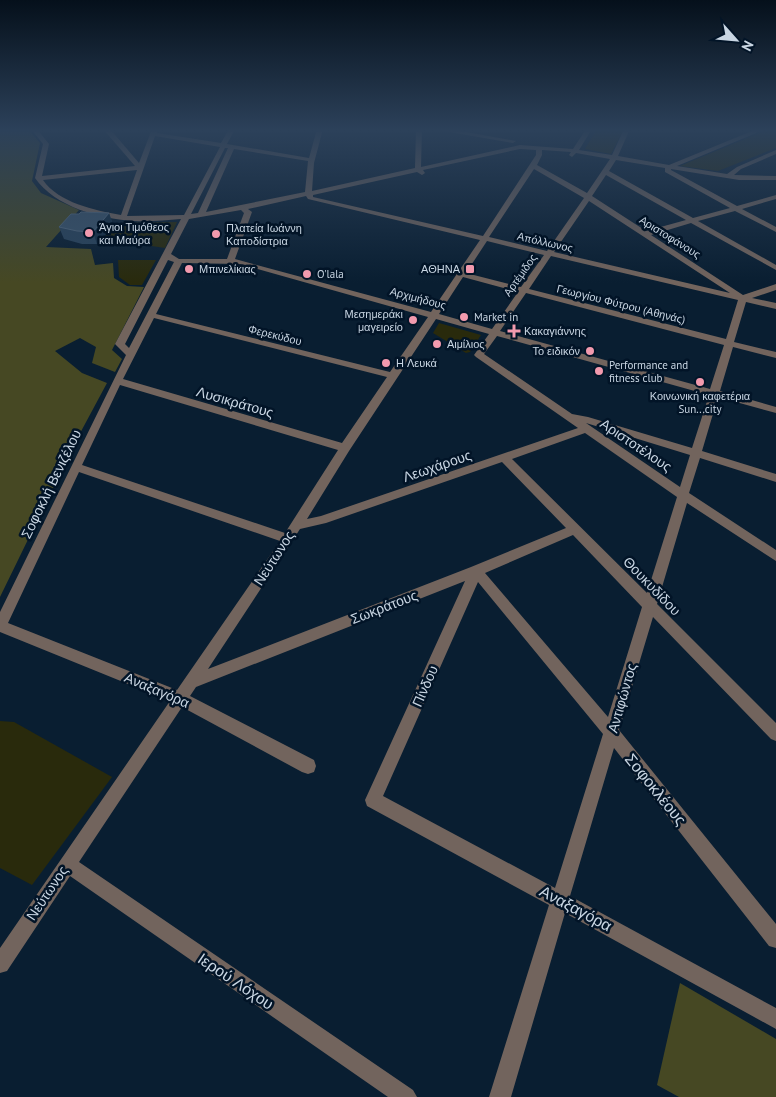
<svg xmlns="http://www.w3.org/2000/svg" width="776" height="1097" font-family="'PT Sans',sans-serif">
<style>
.green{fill:#292a0c}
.forest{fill:#464823}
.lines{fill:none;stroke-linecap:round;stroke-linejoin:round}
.minor{fill:#72645d;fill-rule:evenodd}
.wall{fill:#29435b}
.shaded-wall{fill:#152e44}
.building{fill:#3a536a;stroke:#51677d}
.poi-dot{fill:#f29aae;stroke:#021427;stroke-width:2}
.labels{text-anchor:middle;stroke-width:5;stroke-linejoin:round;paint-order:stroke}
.far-poi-label{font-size:11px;fill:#c9d6e3;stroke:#021427;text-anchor:start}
.far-street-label{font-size:11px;fill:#c9d6e3;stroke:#021427}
.street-label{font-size:14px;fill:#c9d6e3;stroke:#021427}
.near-street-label{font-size:16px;fill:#c9d6e3;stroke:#021427}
</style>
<rect width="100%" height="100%" fill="#091e31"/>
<g class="green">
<polygon points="597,129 624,129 611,154 585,149"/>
<polygon points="769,129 776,129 776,148 718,171 680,166"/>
<polygon points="177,222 165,248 131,243 103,245 107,240 102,240 113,226 117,226 119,223"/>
<polygon points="118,260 156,260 142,285 130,285 119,277"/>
<polygon points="439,323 481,335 470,352 466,353 433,333"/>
<polygon points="0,721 14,722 112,777 32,885 0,868"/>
</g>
<g class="forest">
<polygon points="0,129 28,129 40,143 32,181 41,193 79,210 46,247 91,249 95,265 113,263 114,278 127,286 144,287 112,350 122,359 115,372 92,363 96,347 80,338 55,351 82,373 107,383 78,437 0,597"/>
<polygon points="680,983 776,1039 776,1097 679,1097 657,1085"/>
</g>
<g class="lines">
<g class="minor">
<path d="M 31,129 L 37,129 L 49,144 L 42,176 L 135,166 L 103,129 L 110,129 L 139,163 L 152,129 L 158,129 L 157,133 L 221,143 L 229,129 L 235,129 L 227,144 L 309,158 L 317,129 L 323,129 L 314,163 L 312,191 L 415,168 L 416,129 L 422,129 L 421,167 L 520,145 L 573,149 L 586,129 L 592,129 L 579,150 L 612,155 L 624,129 L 630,129 L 618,156 L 669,165 L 757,129 L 766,129 L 677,166 L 727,174 L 737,167 L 776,150 L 776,154 L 741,169 L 734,175 L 776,176 L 776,180 L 739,180 L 671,169 L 671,170 L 737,206 L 776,195 L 776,199 L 742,209 L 776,227 L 776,232 L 735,211 L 698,221 L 776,265 L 776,270 L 691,223 L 651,235 L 743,295 L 776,284 L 776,290 L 752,298 L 776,303 L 776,309 L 746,302 L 734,342 L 776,352 L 776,358 L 733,347 L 720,391 L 776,407 L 776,413 L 718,397 L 702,451 L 776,474 L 776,482 L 700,458 L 689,493 L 776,550 L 776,561 L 687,503 L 657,604 L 776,723 L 776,741 L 771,739 L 653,617 L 619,730 L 776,924 L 776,948 L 769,946 L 614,748 L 570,896 L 776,1008 L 776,1029 L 565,913 L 511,1097 L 489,1097 L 549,905 L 367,806 L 365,800 L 465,581 L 196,687 L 190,696 L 314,760 L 316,766 L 314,772 L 308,774 L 302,772 L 182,707 L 79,862 L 413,1090 L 417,1097 L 388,1097 L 70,876 L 7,971 L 0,973 L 0,948 L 170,701 L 0,632 L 0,612 L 126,355 L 115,344 L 181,219 C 166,220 150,222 134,221 C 101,219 55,207 35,178 L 43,144 ZM 155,136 L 220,147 L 184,215 L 127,216 ZM 225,148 L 228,148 L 198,213 L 191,214 ZM 234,149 L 308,161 L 305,192 L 206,212 ZM 520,149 L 536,150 L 536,155 L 483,236 L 313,197 L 313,195 L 417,172 L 422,175 L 425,173 L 423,170 ZM 542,150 L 571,152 L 569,155 L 572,157 L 576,153 L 610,159 L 587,193 L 537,165 L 542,155 ZM 616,160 L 665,168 L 665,172 L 730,208 L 693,218 L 609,171 ZM 534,169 L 584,198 L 547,251 L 489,237 ZM 137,170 L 121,215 C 94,210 59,203 43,180 ZM 606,175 L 686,220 L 646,231 L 592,196 ZM 306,196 L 308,199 L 480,240 L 431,312 L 235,259 L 252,212 L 248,209 ZM 589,201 L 730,293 L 554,252 ZM 241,210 L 244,213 L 227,259 L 179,259 L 171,254 L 189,219 ZM 487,241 L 544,255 L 521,287 L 466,273 ZM 551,256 L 738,300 L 726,339 L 529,289 ZM 168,260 L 174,262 L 129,348 L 125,344 ZM 182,263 L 240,264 L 428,317 L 390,372 L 156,314 ZM 463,277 L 518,292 L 492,329 L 439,314 ZM 526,293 L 724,345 L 710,389 L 500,331 ZM 154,318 L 387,377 L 342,443 L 123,379 ZM 436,319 L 489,334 L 474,355 L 476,357 L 578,428 L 321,516 L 307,519 L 349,451 ZM 497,336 L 709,395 L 692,448 L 588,417 L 572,414 L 484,354 ZM 120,385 L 338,450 L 285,533 L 82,465 ZM 586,423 L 690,455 L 680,487 ZM 585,433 L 677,497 L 647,593 L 512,459 ZM 502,462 L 566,528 L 471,567 L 208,669 L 300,529 L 326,523 ZM 79,472 L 280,541 L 177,690 L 8,623 ZM 573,535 L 642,607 L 608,717 L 485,573 ZM 478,582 L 603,734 L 555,888 L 383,796 Z"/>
<polygon points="432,129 450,129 516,141 513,143"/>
</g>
</g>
<polygon class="wall" points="109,213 113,225 97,244 82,244 64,239 59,227 79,214"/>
<polygon class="shaded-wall" points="109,213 113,225 97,244 93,232"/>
<polygon class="building" points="81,212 109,213 93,232 77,231 59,227 71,214 79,214"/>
<linearGradient id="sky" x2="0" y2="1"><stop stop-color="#05101b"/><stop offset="0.46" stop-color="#2c415a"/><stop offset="1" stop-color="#2c415a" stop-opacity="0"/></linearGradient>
<rect width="776" height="283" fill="url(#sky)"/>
<g class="poi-dot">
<circle cx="89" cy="233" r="5"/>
<circle cx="216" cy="234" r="5"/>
<circle cx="189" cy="269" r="5"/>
<rect x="465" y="264" width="10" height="10" rx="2.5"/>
<circle cx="307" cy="274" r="5"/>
<circle cx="464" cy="317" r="5"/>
<circle cx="413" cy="320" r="5"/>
<path d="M511.5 323.5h5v5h5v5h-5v5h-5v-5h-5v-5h5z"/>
<circle cx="437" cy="344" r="5"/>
<circle cx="590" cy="351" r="5"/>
<circle cx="386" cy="363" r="5"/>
<circle cx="599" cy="371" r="5"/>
<circle cx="700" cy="382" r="5"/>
</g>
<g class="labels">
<g class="far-poi-label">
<text x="99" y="231">Άγιοι Τιμόθεος<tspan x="99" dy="13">και Μαύρα</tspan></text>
<text x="226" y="232">Πλατεία Ιωάννη<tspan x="226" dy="13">Καποδίστρια</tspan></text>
<text x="199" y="273">Μπινελίκιας</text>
<text x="460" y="273" text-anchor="end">ΑΘΗΝΑ</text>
<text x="317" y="278">O'lala</text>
<text x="403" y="318" text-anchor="end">Μεσημεράκι<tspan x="403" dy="13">μαγειρείο</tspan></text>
<text x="474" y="321">Market in</text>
<text x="524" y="335">Κακαγιάννης</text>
<text x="447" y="348">Αιμίλιος</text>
<text x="580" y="355" text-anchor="end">Το ειδικόν</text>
<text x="396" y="367">Η Λευκά</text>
<text x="609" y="369">Performance and<tspan x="609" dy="13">fitness club</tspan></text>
<text x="700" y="400" text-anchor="middle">Κοινωνική καφετέρια<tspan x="700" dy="13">Sun...city</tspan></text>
</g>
<g class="far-street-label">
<text transform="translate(670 237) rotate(32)" y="4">Αριστοφάνους</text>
<text transform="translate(545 242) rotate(13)" y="4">Απόλλωνος</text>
<text transform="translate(520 275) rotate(-55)" y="4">Αρτέμιδος</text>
<text transform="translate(418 298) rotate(15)" y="4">Αρχιμήδους</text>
<text transform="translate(621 304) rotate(14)" y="4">Γεωργίου Φύτρου (Αθηνάς)</text>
<text transform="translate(275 335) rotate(14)" y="4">Φερεκύδου</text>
</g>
<g class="street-label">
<text transform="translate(235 402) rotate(16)" y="5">Λυσικράτους</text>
<text transform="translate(636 445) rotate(34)" y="5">Αριστοτέλους</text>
<text transform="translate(437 466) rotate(-19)" y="5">Λεωχάρους</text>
<text transform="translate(51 484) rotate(-64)" y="5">Σοφοκλή Βενιζέλου</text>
<text transform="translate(274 558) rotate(-57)" y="5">Νεύτωνος</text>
<text transform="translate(652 586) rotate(46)" y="5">Θουκυδίδου</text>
<text transform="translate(384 607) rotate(-21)" y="5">Σωκράτους</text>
<text transform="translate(425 686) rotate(-66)" y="5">Πίνδου</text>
<text transform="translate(157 690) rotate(23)" y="5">Αναξαγόρα</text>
<text transform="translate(622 698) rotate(-74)" y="5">Αντιφώντος</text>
<text transform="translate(47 893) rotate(-56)" y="5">Νεύτωνος</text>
</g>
<g class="near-street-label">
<text transform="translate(656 789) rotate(51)" y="6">Σοφοκλέους</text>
<text transform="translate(576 908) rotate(28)" y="6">Αναξαγόρα</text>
<text transform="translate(236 981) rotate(34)" y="6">Ιερού Λόχου</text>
</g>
</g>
<g transform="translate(736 40) rotate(117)" stroke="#021427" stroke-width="4" paint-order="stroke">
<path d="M0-4L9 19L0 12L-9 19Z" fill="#c9d6e3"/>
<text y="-8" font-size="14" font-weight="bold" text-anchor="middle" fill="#c9d6e3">N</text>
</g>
</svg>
